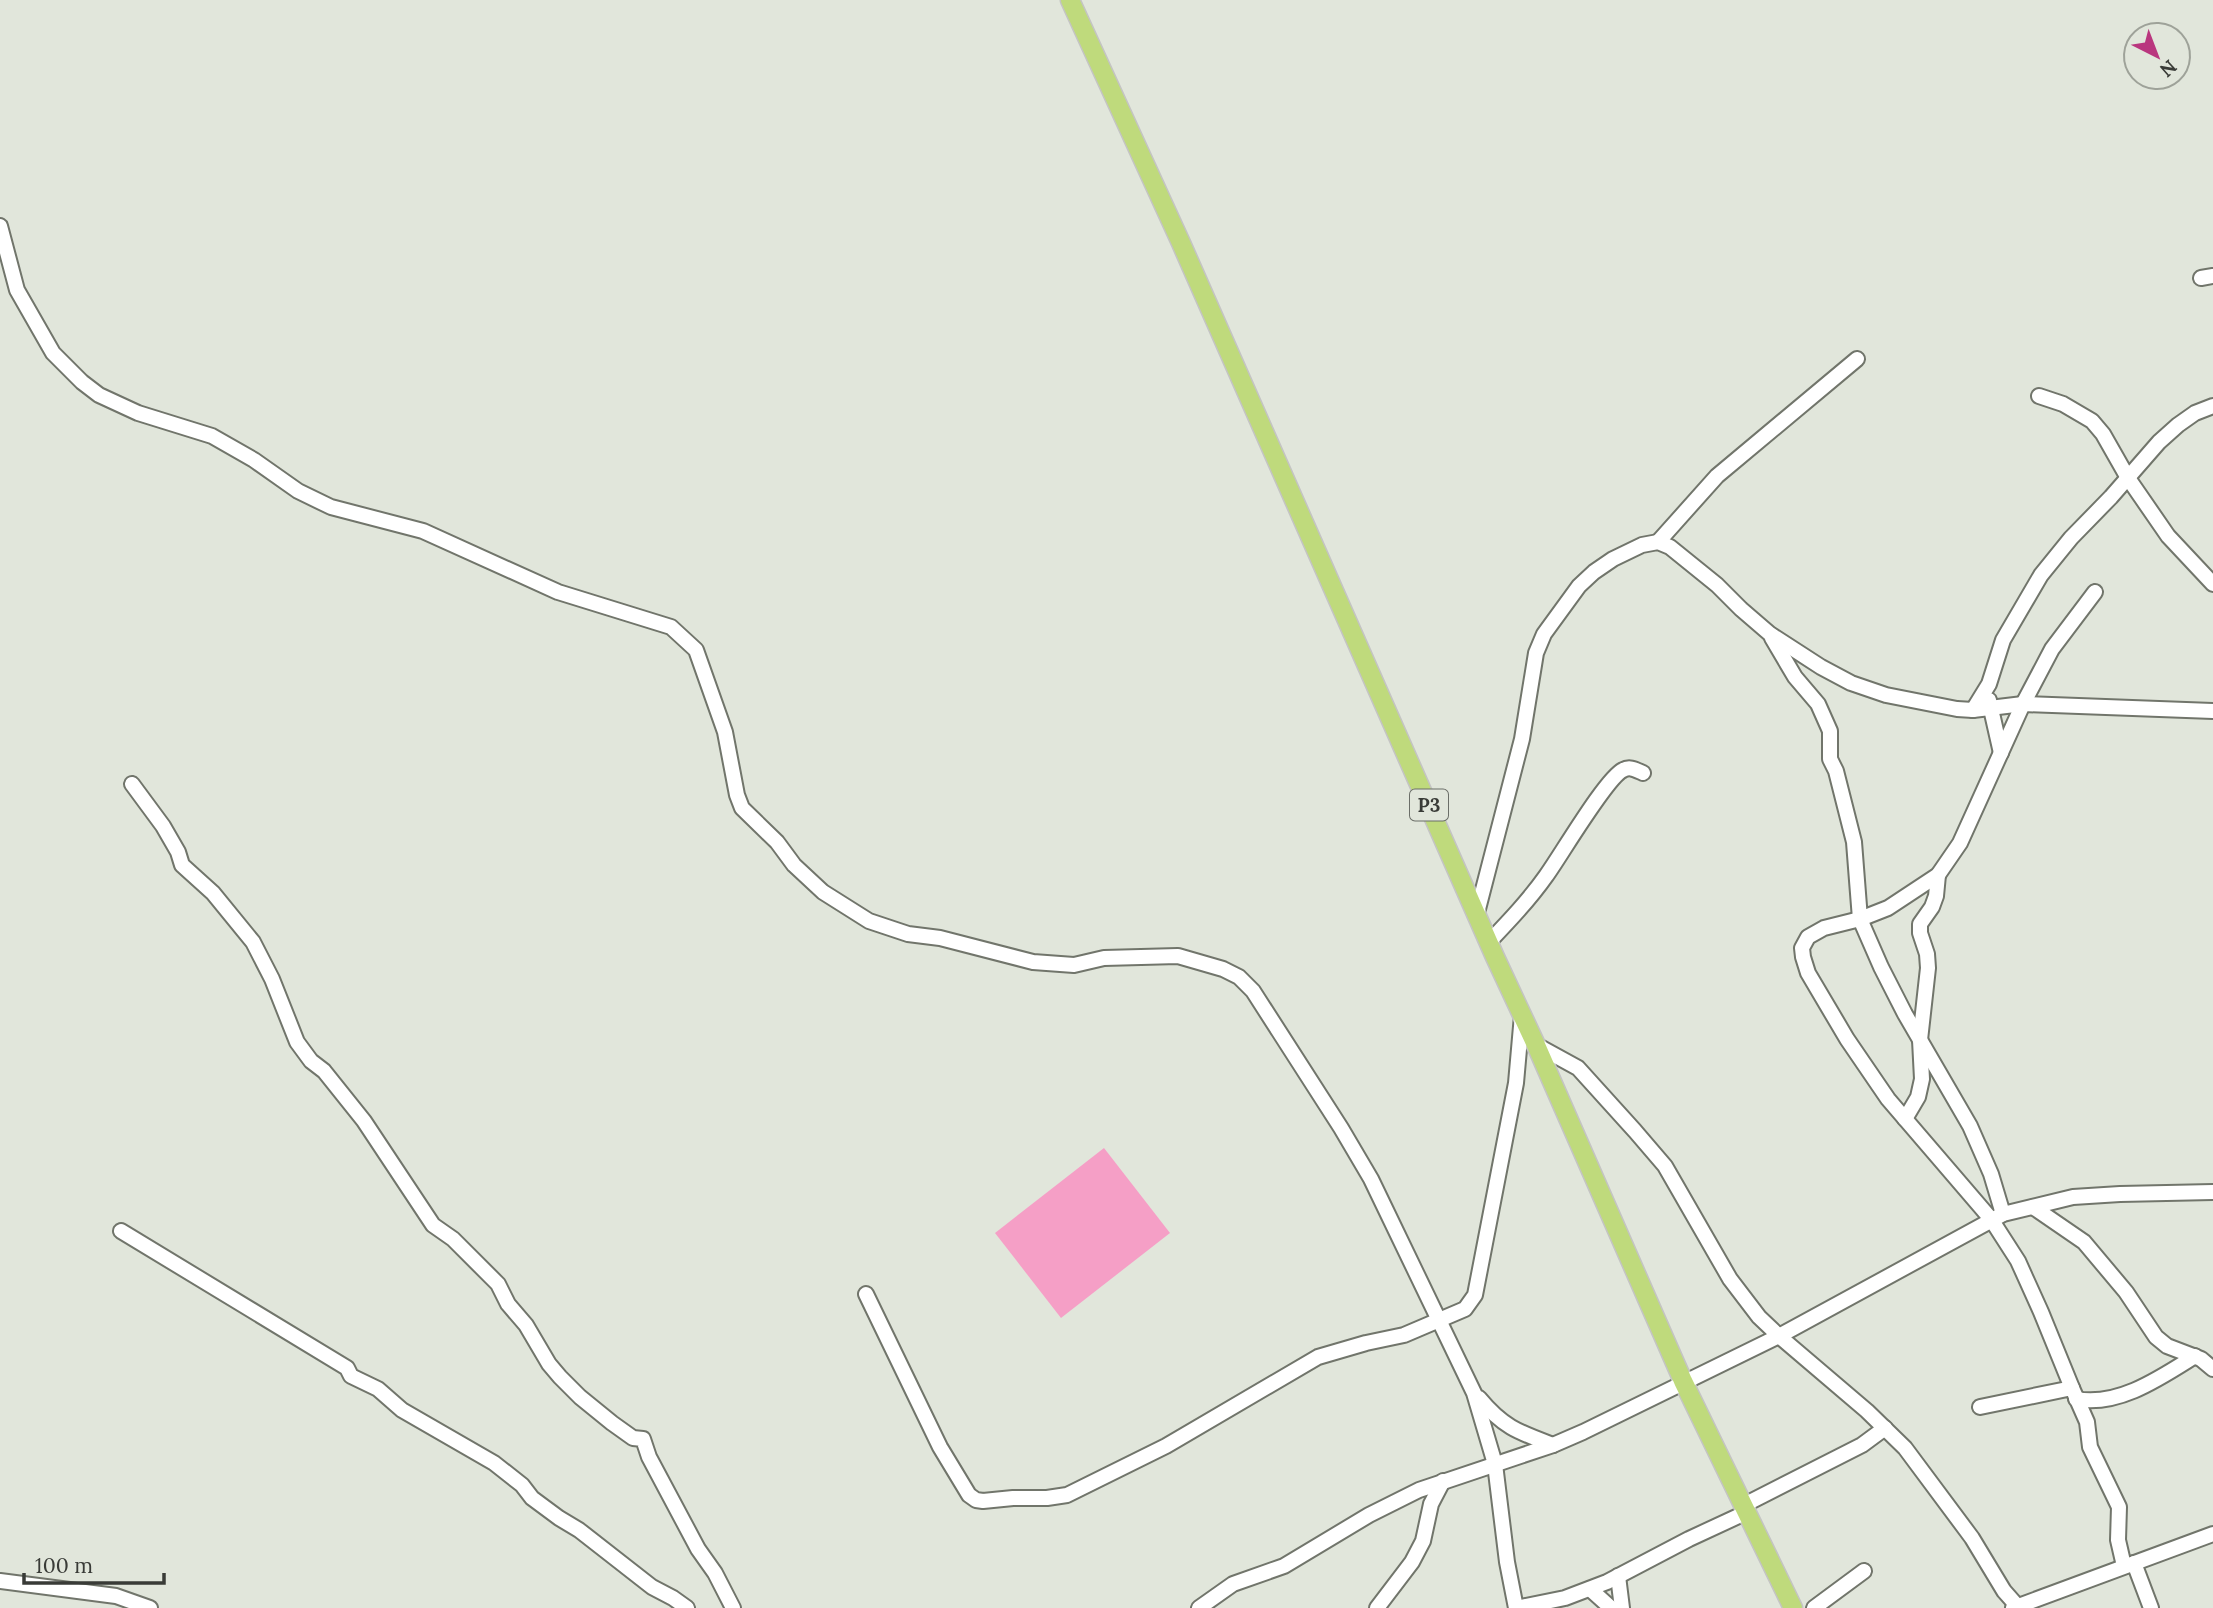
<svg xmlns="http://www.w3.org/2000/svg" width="2213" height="1608" font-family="Lora,serif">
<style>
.green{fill:#f59fc6}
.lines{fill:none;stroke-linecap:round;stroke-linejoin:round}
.minor-casing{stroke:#71756b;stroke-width:18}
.major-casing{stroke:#c4c4c3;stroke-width:21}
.minor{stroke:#fff;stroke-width:14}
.major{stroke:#bfda7c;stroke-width:18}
.labels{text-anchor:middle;stroke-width:6;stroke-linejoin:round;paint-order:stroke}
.shield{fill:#e1e6db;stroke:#6b6e68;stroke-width:2}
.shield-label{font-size:19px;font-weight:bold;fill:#393b37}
</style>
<rect width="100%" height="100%" fill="#e1e6db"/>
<polygon class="green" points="1104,1148 1170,1233 1061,1318 995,1233"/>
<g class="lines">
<defs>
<g id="minor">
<polyline points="0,226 17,290 53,353 82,382 99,395 138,413 212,436 254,460 298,491 331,507 423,531 558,592 671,627 696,650 725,732 737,795 742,808 777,842 794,865 823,892 869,921 908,934 940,938 1033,962 1074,965 1104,958 1178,956 1223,969 1239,977 1253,991 1341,1128 1371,1179 1474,1393 1495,1464 1507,1562 1516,1608"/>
<polyline points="2201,278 2213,276"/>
<polyline points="2039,396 2063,404 2092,421 2103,434 2128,478 2168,536 2213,584"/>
<polyline points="1658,542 1717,476 1857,359"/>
<polyline points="1772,638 1795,677 1818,704 1830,731 1830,759 1836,771 1854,842 1860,919 1881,967 1905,1014 1970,1126 1991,1174 2003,1214"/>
<polyline points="1989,700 2001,753"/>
<polyline points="1973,710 1989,684 2003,640 2041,575 2071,538 2111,497 2159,442 2178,425 2195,413 2213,406"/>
<polyline points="132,784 163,826 178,852 182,865 213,893 253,942 272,979 297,1042 311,1061 324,1071 364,1121 433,1225 453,1239 498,1284 508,1304 526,1325 549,1364 560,1377 580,1397 612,1423 633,1438 643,1439 649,1457 698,1549 715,1573 733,1608"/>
<polyline points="1477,913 1522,739 1536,653 1544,634 1579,586 1594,572 1613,559 1642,545 1658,542 1670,547 1717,585 1741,609 1770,634 1821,667 1851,683 1886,695 1957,709 1973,710 2023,704 2213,711"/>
<path d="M 1489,942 C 1509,921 1529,900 1546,876 C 1560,857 1606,778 1623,770 C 1630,766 1636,770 1643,773"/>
<polyline points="1536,1045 1578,1068 1635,1131 1665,1166 1730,1279 1759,1317 1779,1336 1867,1411 1905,1448 1972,1538 2004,1591 2019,1608"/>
<polyline points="1905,1119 1918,1097 1922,1079 1920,1040 1928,968 1927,954 1920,933 1920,924 1932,907 1936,896 1938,875"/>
<polyline points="2033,1207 2084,1242 2126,1292 2156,1337 2167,1346 2201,1359 2213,1369"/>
<polyline points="121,1231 347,1368 351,1376 378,1389 402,1410 494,1463 522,1485 532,1498 559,1518 579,1530 652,1587 673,1598 687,1608"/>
<polyline points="866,1294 940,1447 969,1495 976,1500 983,1501 1013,1498 1047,1498 1067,1495 1166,1446 1318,1357 1366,1343 1404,1335 1465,1309 1475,1295 1516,1083 1522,1015"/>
<polyline points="2072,1388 2041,1312 2018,1261 1991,1219 1888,1099 1847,1039 1808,973 1803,957 1802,948 1808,937 1824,928 1860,919 1888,908 1938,875 1960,843 2023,704 2052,649 2095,592"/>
<path d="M 1479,1398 C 1503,1427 1518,1432 1553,1445"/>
<path d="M 2076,1399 C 2118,1407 2160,1378 2195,1356"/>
<polyline points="1980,1407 2072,1388 2087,1422 2090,1447 2119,1507 2118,1540 2124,1566"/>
<polyline points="1742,1506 1862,1445 1885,1428"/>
<polyline points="2134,1563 2151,1608"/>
<polyline points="1618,1576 1622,1608"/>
<polyline points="0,1581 116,1596 150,1608"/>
<polyline points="1590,1589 1611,1608"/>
<polyline points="1199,1608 1233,1584 1284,1566 1369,1515 1419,1490 1553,1445 1583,1432 1779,1336 2003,1214 2073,1197 2120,1194 2213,1192"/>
<polyline points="1377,1608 1412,1562 1423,1541 1431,1504 1443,1481"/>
<polyline points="1516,1608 1565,1598 1607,1582 1689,1539 1745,1513"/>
<polyline points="1814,1608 1864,1571"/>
<polyline points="2013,1608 2213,1534"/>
</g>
<polyline id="major" points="1070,0 1181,243 1495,957 1536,1045 1683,1381 1793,1608"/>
</defs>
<use href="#minor" class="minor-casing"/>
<use href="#major" class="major-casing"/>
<use href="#minor" class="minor"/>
<use href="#major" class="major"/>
</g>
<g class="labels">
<rect class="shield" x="1410" y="789.5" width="38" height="31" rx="5"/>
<g class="shield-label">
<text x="1429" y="812">P3</text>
</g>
</g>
<g transform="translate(2157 56) rotate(138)"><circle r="33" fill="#e1e6db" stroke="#9ea299" stroke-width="2"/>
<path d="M0-5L12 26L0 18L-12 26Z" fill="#b9367e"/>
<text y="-10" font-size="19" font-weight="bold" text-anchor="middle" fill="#393b37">N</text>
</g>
<path d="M24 1573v10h140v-10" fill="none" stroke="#393b37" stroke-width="3.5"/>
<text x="35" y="1573" font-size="21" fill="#393b37" stroke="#e1e6db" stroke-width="5" paint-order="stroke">100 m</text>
</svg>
